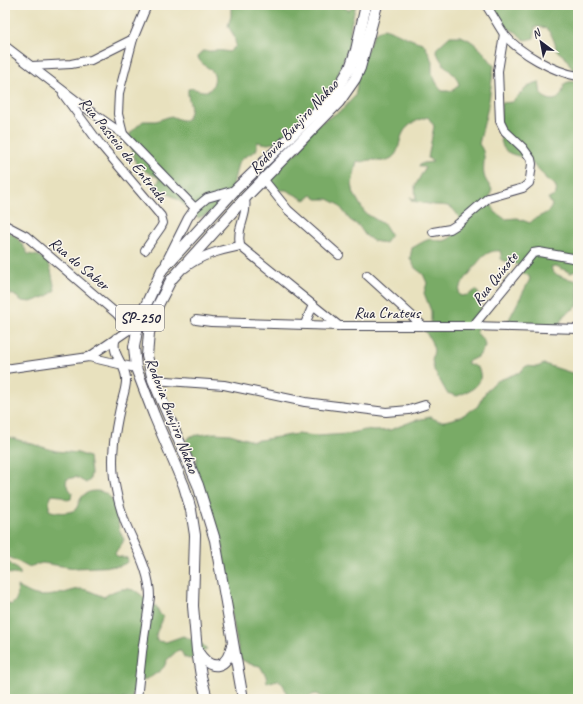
<svg xmlns="http://www.w3.org/2000/svg" width="583" height="704" font-family="Caveat,sans-serif">
<style>
.forest{fill:#79ab66;stroke:#4e6650}
.lines{fill:none;stroke-linecap:round;stroke-linejoin:round}
.minor-casing{stroke:#403f4f;stroke-width:10}
.major-casing{stroke:#403f4f;stroke-width:12}
.minor{stroke:#fff;stroke-width:8}
.major{stroke:#fff;stroke-width:10}
.labels{text-anchor:middle;stroke-width:3;stroke-linejoin:round;paint-order:stroke}
.shield{fill:#fbf7ec;stroke:#636270;stroke-width:1}
.shield-label{font-size:15px;font-weight:bold;fill:#22223b}
.street-label{font-size:16px;fill:#22223b;stroke:#fbf7ec}
</style>
<rect width="100%" height="100%" fill="#fbf7ec"/>
<filter id="ink" filterUnits="userSpaceOnUse"><feTurbulence type="fractalNoise" baseFrequency=".025" numOctaves="2"/><feDisplacementMap in="SourceGraphic" scale="8" xChannelSelector="R" yChannelSelector="G"/><feConvolveMatrix kernelMatrix="1 2 1 2 8 2 1 2 1" color-interpolation-filters="sRGB"/></filter>
<filter id="wash" filterUnits="userSpaceOnUse"><feTurbulence type="fractalNoise" baseFrequency=".012" numOctaves="4" result="noise"/><feDisplacementMap in="SourceGraphic" scale="16" xChannelSelector="R" yChannelSelector="G"/><feGaussianBlur stdDeviation="0.9" result="paint"/><feColorMatrix in="noise" values="0 0 0 0 0 0 0 0 0 0 0 0 0 0 0 0 0 1.4 0 .05"/><feComposite in="paint" operator="in"/></filter>
<g filter="url(#wash)">
<rect width="100%" height="100%" fill="#e8e1be"/>
<g class="forest">
<path d="M 231,5 L 341,5 L 348,10 L 350,10 L 354,5 L 356,5 L 351,24 L 349,45 L 337,78 L 319,105 L 311,114 L 277,142 L 268,144 L 257,142 L 257,148 L 256,151 L 243,158 L 238,163 L 230,198 L 220,209 L 198,218 C 189,209 179,199 168,194 C 162,191 157,191 154,186 L 159,181 L 159,178 L 147,172 L 136,164 L 129,136 L 131,132 L 143,121 L 156,121 L 171,116 L 181,120 L 187,120 C 195,103 187,104 188,89 C 194,87 200,92 207,91 C 210,90 212,88 213,85 C 220,68 201,68 198,57 L 202,51 C 213,52 217,49 229,52 L 236,46 L 234,36 L 228,26 L 231,16 Z"/>
<path d="M 488,5 L 578,5 L 578,73 L 573,70 L 566,58 L 556,50 C 556,43 550,28 542,27 C 541,27 536,27 535,27 L 534,38 L 526,40 L 523,39 L 516,32 L 505,27 Z"/>
<path d="M 384,28 C 398,32 409,40 423,43 L 429,53 L 432,62 L 432,73 L 436,82 L 442,91 L 452,91 L 459,85 C 456,74 454,76 448,69 C 442,63 438,57 436,49 L 450,36 C 453,36 456,36 460,36 C 473,39 487,55 494,66 L 488,107 L 479,144 C 488,155 482,164 484,175 C 485,180 489,185 492,189 L 489,199 L 495,212 L 505,219 L 517,218 L 530,223 C 536,215 549,216 552,205 L 548,198 C 557,198 559,189 553,183 C 551,182 548,181 546,180 C 544,172 529,160 522,157 C 515,155 507,154 503,147 C 498,134 501,117 501,103 L 512,102 L 525,89 L 532,84 L 539,82 C 540,86 540,92 542,95 C 543,97 546,98 548,99 C 559,103 563,93 564,84 C 569,81 573,81 578,83 L 578,270 L 571,273 L 556,266 L 551,267 L 553,273 L 565,278 L 578,281 L 578,306 L 564,315 L 559,325 L 506,325 L 530,279 L 528,275 L 522,274 C 520,262 512,263 501,260 L 501,254 L 500,251 C 485,249 478,263 470,273 C 465,279 461,284 458,292 L 460,296 L 468,295 L 476,290 C 485,300 479,320 476,332 L 484,341 L 485,346 L 479,356 L 467,362 L 468,364 C 474,366 479,366 480,373 C 483,386 468,392 457,396 L 447,393 L 434,370 L 432,360 L 434,350 L 431,341 L 425,331 L 431,322 L 431,311 L 424,293 L 427,283 L 423,274 L 415,268 L 410,258 L 412,248 C 418,245 423,241 430,239 C 434,239 439,241 443,241 C 454,239 457,229 460,219 C 451,204 450,206 434,205 C 427,204 419,202 412,201 L 410,197 L 416,200 L 415,186 L 425,168 L 424,167 L 420,167 L 419,165 L 424,163 L 433,162 L 428,158 L 434,126 L 428,117 C 420,119 407,124 403,133 C 397,145 401,158 383,161 C 379,162 375,159 371,160 C 364,160 366,163 357,161 L 352,184 L 354,194 L 365,213 L 385,225 L 391,235 L 385,243 L 373,241 L 365,235 L 359,226 L 350,220 L 338,204 L 328,199 L 317,199 L 312,195 L 305,200 L 286,190 L 275,190 L 271,181 L 274,171 L 288,158 L 298,152 L 313,127 L 342,110 L 355,96 L 357,85 L 357,74 L 374,34 Z"/>
<path d="M 5,229 C 16,235 22,243 28,254 L 39,256 L 48,261 L 51,270 L 55,290 L 48,296 L 31,302 L 22,301 L 14,295 L 5,292 Z"/>
<path d="M 544,364 L 572,373 L 578,371 L 578,699 L 325,699 L 317,694 L 312,695 L 308,699 L 290,699 C 284,692 287,686 278,680 L 267,683 L 266,676 L 260,666 L 250,664 L 240,659 L 221,555 L 224,550 L 218,543 L 195,469 L 197,458 L 188,449 L 186,440 L 191,436 L 214,433 L 230,434 L 253,441 L 297,434 L 317,436 L 347,434 L 365,430 L 374,431 L 390,430 L 413,421 L 430,417 L 439,421 L 445,421 L 460,417 L 477,407 L 485,393 L 492,385 L 497,381 L 520,372 L 526,366 L 537,367 Z"/>
<path d="M 5,436 L 56,451 L 78,453 L 89,457 L 91,473 L 90,480 L 86,483 L 76,477 L 67,479 L 66,484 L 72,493 L 71,499 L 67,500 L 61,496 L 52,495 L 49,502 L 49,510 C 54,513 71,514 76,509 C 78,506 79,501 81,498 C 87,489 102,489 109,496 C 114,502 117,511 118,519 C 119,523 118,527 120,531 C 121,534 123,537 124,539 C 123,545 117,548 115,554 L 117,556 L 127,558 L 128,560 L 126,563 L 120,566 L 75,568 L 42,563 L 28,567 L 9,557 L 6,560 L 20,572 L 20,575 L 5,573 Z"/>
<path d="M 17,586 C 33,596 40,598 59,594 C 66,593 72,590 80,589 C 88,589 96,594 104,597 C 115,589 129,585 140,594 C 147,599 147,603 156,606 L 160,614 L 163,617 C 162,626 153,632 157,641 L 166,642 L 183,636 L 202,644 L 207,649 L 196,657 L 189,659 L 184,657 L 181,651 L 178,650 L 167,660 L 164,667 L 161,670 L 151,677 L 141,681 L 133,693 L 132,699 L 7,699 L 5,698 L 5,601 L 11,605 C 18,600 18,594 17,586 Z"/>
</g>
</g>
<g filter="url(#ink)">
<g class="lines">
<defs>
<g id="minor">
<path d="M 486,5 C 492,14 498,25 504,34 C 519,53 554,72 578,76"/>
<polyline points="5,46 87,109 123,134 195,208"/>
<polyline points="32,66 71,64 91,60 133,39"/>
<polyline points="63,94 100,144 161,216 163,223 161,227 145,250"/>
<polyline points="123,134 118,114 119,93 133,39 147,5"/>
<polyline points="264,180 288,210 339,255"/>
<polyline points="5,225 26,236 117,314 130,330"/>
<polyline points="433,232 450,229 458,224 488,198 523,188 529,183 530,179 532,164 531,159 523,148 505,131 500,121 498,71 504,34"/>
<polyline points="240,246 339,326"/>
<path d="M 240,246 C 239,240 239,235 240,230 C 243,218 247,210 245,198"/>
<polyline points="166,262 188,218 195,208 207,198 235,190"/>
<path d="M 185,268 C 200,255 221,250 240,246"/>
<polyline points="367,275 423,326"/>
<polyline points="196,320 211,322 339,326 473,326 578,329"/>
<polyline points="305,324 313,305"/>
<polyline points="473,326 533,253 539,252 578,259"/>
<path d="M 116,338 C 110,354 125,363 126,378 C 127,387 122,399 120,408 C 115,431 111,454 114,478 C 116,493 120,508 125,522 C 135,547 150,570 150,597 L 142,652 L 137,699"/>
<polyline points="89,357 133,327"/>
<polyline points="5,369 89,357 136,368"/>
<polyline points="153,380 224,385 305,402 386,412 409,410 425,405"/>
</g>
<g id="major">
<path d="M 198,652 C 212,673 227,668 232,645"/>
<polyline points="207,699 201,676 197,651 193,606 195,535 191,510 184,486 154,415 136,368 134,347 139,320 162,270 235,190 333,96 350,68 356,50 366,5"/>
<polyline points="243,699 215,540 198,485 153,380 147,356 149,333 156,309 171,280 245,198 339,102 355,79 360,68 377,5"/>
</g>
</defs>
<use href="#minor" class="minor-casing"/>
<use href="#major" class="major-casing"/>
<use href="#minor" class="minor"/>
<use href="#major" class="major"/>
</g>
</g>
<g class="labels">
<rect class="shield" x="116" y="305" width="48" height="26" rx="3"/>
<g class="shield-label">
<text x="140" y="323">SP-250</text>
</g>
<g class="street-label">
<text transform="translate(293 126) rotate(-47)" y="6">Rodovia Bunjiro Nakao</text>
<text transform="translate(124 149) rotate(51)" y="6">Rua Passeio da Entrada</text>
<text transform="translate(80 263) rotate(40)" y="6">Rua do Saber</text>
<text transform="translate(494 278) rotate(-51)" y="6">Rua Quixote</text>
<text x="387" y="318">Rua Crateus</text>
<text transform="translate(173 415) rotate(69)" y="6">Rodovia Bunjiro Nakao</text>
</g>
</g>
<rect width="583" height="704" fill="none" stroke="#fbf7ec" stroke-width="20"/>
<g transform="translate(541 42) rotate(328)" stroke="#fbf7ec" stroke-width="3" paint-order="stroke">
<path d="M0-3L7 15L0 10L-7 15Z" fill="#22223b"/>
<text y="-6" font-size="11" font-weight="bold" text-anchor="middle" fill="#22223b">N</text>
</g>
</svg>
